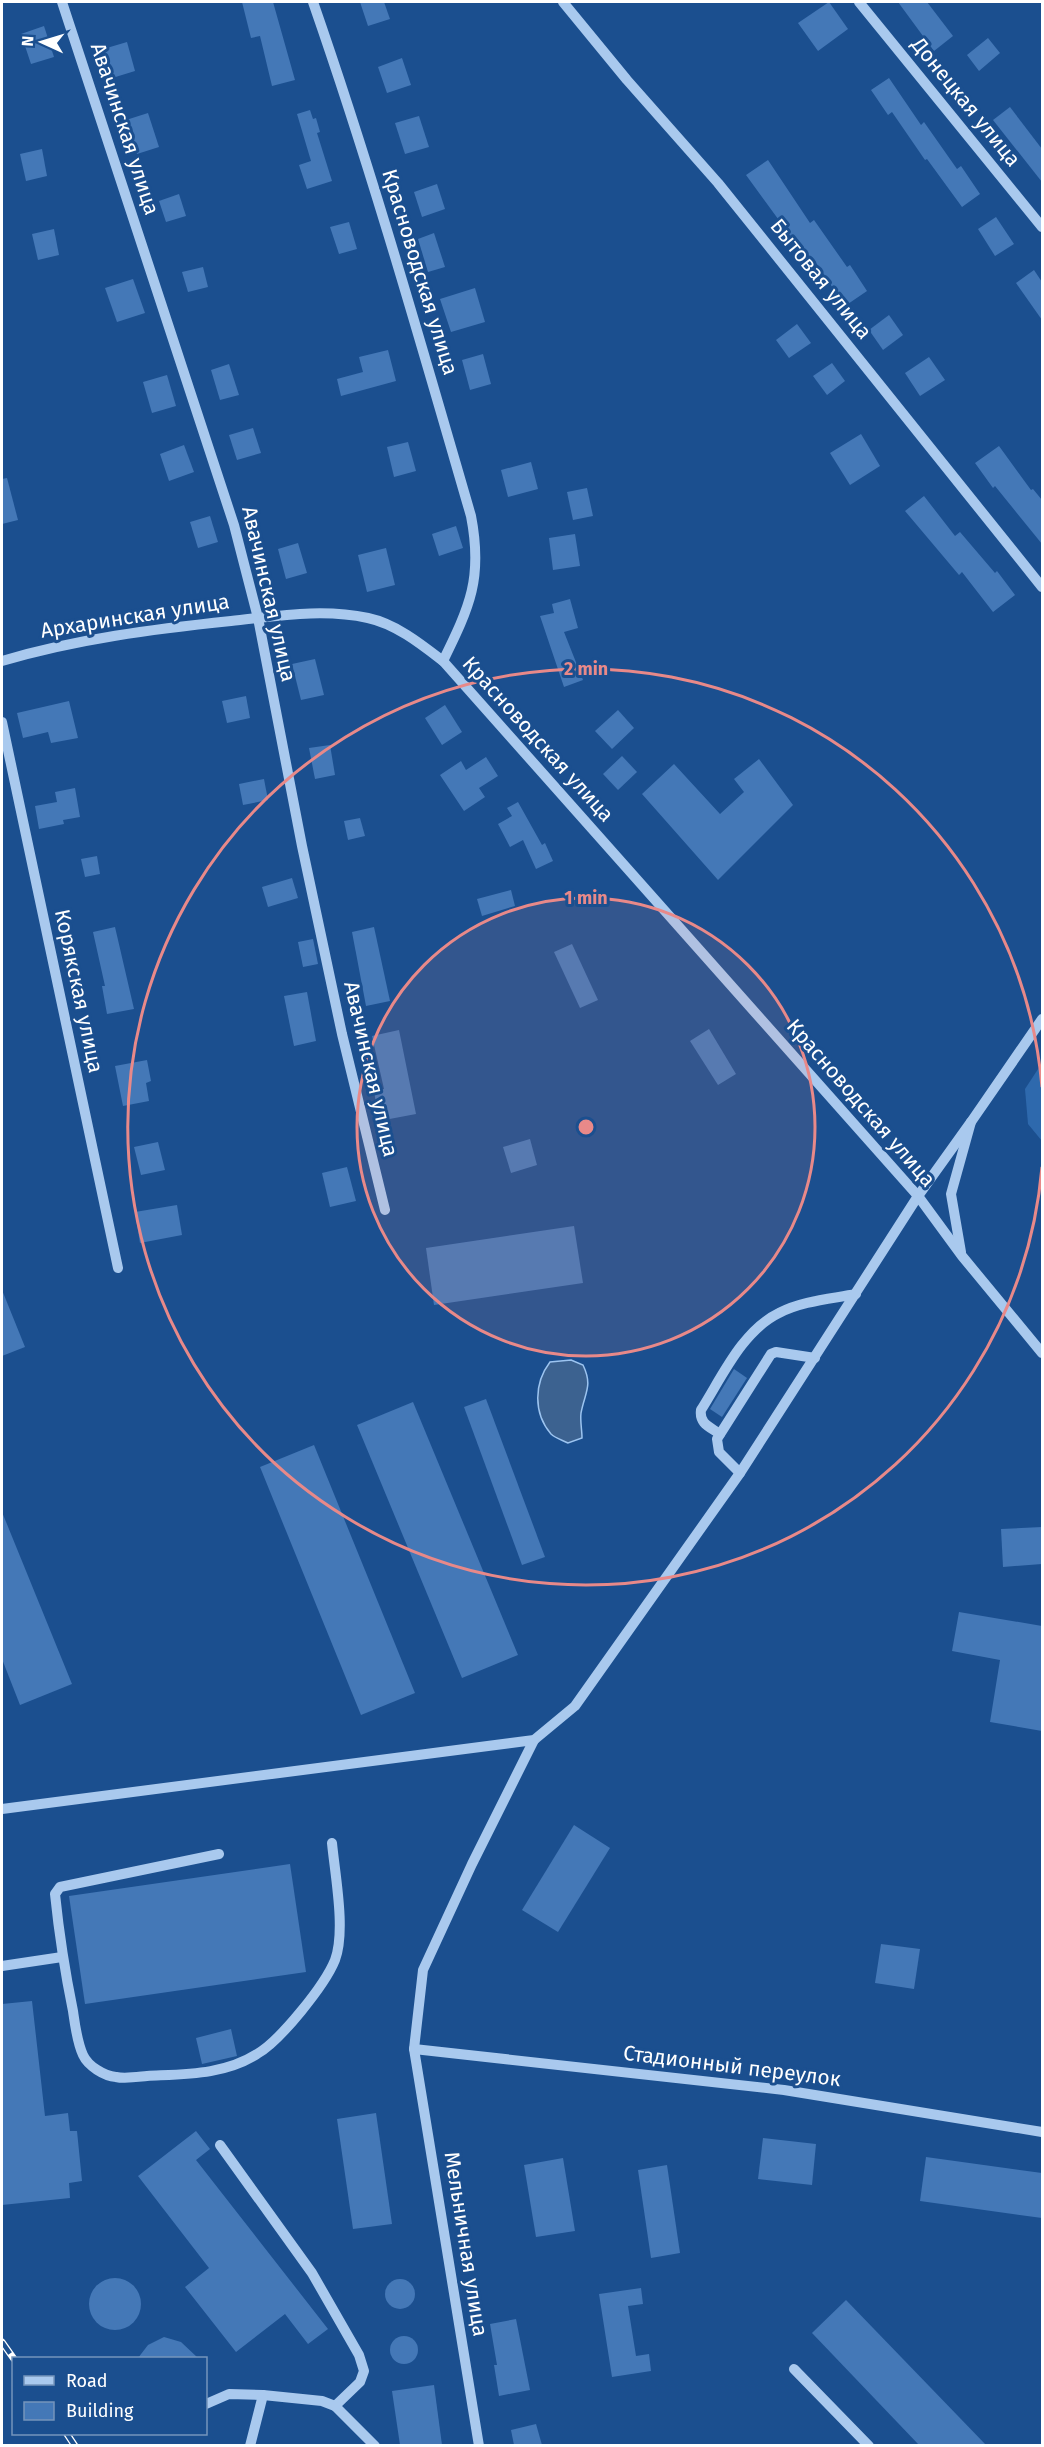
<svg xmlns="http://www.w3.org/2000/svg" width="1044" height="2447" font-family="'Fira Sans',sans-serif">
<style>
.green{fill:#2e69ad}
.water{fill:#3c6290;stroke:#9cc4f0;stroke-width:1.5}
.building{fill:#4478b7}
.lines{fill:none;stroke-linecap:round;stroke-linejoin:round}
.minor{stroke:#a9c9ee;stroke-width:10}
.rail-casing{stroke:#fff;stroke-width:7}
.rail{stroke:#1b4f8f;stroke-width:4.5;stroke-dasharray:14;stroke-linecap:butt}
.ring{fill:none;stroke:#e88989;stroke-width:3}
.labels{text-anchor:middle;stroke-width:6;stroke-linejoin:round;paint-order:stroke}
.street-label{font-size:21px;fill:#fff;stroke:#1b4f8f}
.centre{fill:#e88989;stroke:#1b4f8f;stroke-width:3}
.ring-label{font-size:18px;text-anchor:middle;font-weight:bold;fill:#e88989;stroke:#1b4f8f;stroke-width:6;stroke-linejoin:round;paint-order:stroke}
</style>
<rect width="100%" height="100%" fill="#1b4f8f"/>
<polygon class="green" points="1042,1063 1042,1141 1028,1124 1025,1089"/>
<path class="water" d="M 571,1360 L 583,1365 C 593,1386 585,1392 581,1413 C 580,1421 582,1430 582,1438 L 568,1443 C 562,1440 555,1438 551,1434 C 533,1413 534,1383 550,1362 Z"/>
<g class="building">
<polygon points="242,2 273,2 295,80 272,86 260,36 251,38"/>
<polygon points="360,2 384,2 390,19 368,26"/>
<polygon points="829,2 848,29 818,51 798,23"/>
<polygon points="898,2 927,2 953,36 934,51"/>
<polygon points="44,26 54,57 31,64 21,34"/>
<polygon points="988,38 1000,53 979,71 967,55"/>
<polygon points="127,42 135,71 109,79 100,50"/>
<polygon points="402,58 411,85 387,93 378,67"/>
<polygon points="889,78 921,125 924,122 957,169 961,166 980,194 962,207 927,159 925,160 892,112 888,115 871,90"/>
<polygon points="1010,107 1042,149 1042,182 993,120"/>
<polygon points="310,110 313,119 316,118 320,132 317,133 332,181 307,189 299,165 311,161 297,114"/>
<polygon points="148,113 159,147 137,154 126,120"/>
<polygon points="419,116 429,147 405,154 395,123"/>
<polygon points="42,149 47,176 26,181 20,154"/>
<polygon points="768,160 810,223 814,220 847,267 850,265 867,291 845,306 812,257 808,260 746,175"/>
<polygon points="437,184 445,209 422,217 414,192"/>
<polygon points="179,194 186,216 166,222 159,201"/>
<polygon points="996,217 1014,244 995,256 978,229"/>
<polygon points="349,222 357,249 339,254 330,227"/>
<polygon points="54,229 59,255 38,260 32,234"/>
<polygon points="434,233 445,267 428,272 418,239"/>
<polygon points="203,267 208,287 188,292 182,272"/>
<polygon points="1034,270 1042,282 1042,320 1016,283"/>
<polygon points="133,279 145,313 117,322 105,288"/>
<polygon points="475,288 485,322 451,332 440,299"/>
<polygon points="889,315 903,335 883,350 869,330"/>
<polygon points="797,324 811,343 789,358 776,340"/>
<polygon points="388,350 396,381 341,396 337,379 363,372 359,357"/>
<polygon points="483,354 491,384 470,390 462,360"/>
<polygon points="929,357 945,380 920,396 905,373"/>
<polygon points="832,363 845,381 827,395 813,376"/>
<polygon points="229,364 239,395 220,400 211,370"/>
<polygon points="167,375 176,406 152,413 143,382"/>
<polygon points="253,428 261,453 237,460 229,435"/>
<polygon points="861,434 880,466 850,485 830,453"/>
<polygon points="408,442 416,471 394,477 387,447"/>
<polygon points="184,445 194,472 169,481 160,454"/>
<polygon points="999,446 1031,490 1033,489 1042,500 1042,544 995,486 993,488 975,463"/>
<polygon points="531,462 538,489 508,497 501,470"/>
<polygon points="7,478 18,520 2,524 2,479"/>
<polygon points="587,488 593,516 573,520 567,492"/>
<polygon points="924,496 955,536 960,532 995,573 997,571 1015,595 993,612 962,572 959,575 905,511"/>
<polygon points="210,516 218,542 198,548 190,522"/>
<polygon points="456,526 463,548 439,556 432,534"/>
<polygon points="575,534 580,566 553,570 549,538"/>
<polygon points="298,543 307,573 286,579 278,549"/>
<polygon points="386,548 395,585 367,592 358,555"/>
<polygon points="570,599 578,628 564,632 583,680 564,687 540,616 554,613 552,604"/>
<polygon points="315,659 324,695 301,700 292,664"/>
<polygon points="246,696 250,718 227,723 222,701"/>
<polygon points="69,701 78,738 51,743 48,732 23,738 17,713"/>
<polygon points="445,705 462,732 442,745 425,718"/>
<polygon points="618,710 634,728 612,749 595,731"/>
<polygon points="330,745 335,775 315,779 309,748"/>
<polygon points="622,756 637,772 618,790 603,774"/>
<polygon points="486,757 498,776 479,788 485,797 464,811 440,775 461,761 466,770"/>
<polygon points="759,759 793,805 718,880 642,794 674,764 720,814 744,792 734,779"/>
<polygon points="264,779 268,800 243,805 239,784"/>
<polygon points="75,788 80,817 63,820 64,824 39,829 35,806 57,802 55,792"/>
<polygon points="518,802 542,845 545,843 553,861 536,869 523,840 510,847 498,824 512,816 507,808"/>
<polygon points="360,818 365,836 348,840 344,821"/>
<polygon points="97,856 100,874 85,877 81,859"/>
<polygon points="292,878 298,898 268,907 262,887"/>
<polygon points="511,890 515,906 482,916 477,899"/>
<polygon points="115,927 134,1009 107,1014 102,986 105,986 93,932"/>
<polygon points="374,927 390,1001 366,1006 352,932"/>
<polygon points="313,939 318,964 303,967 298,942"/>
<polygon points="572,944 598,1000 580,1008 554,952"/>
<polygon points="307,992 316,1041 294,1046 284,996"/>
<polygon points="709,1029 736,1074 718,1085 690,1041"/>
<polygon points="399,1030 416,1114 379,1121 374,1091 384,1089 372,1036"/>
<polygon points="147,1060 151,1081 146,1083 149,1101 123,1106 115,1066"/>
<polygon points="530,1139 537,1165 511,1173 503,1147"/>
<polygon points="158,1142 165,1170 141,1175 134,1147"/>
<polygon points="347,1167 356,1201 330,1207 322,1173"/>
<polygon points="177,1205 182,1235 140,1243 135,1212"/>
<polygon points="574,1226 583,1283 434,1305 426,1248"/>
<polygon points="2,1290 25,1347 2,1356"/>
<polygon points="734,1369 747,1378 722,1417 710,1409"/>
<polygon points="486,1399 545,1557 522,1565 464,1407"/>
<polygon points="413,1402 518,1655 462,1678 357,1425"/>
<polygon points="314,1445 415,1693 361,1715 260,1467"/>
<polygon points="2,1512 72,1684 20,1705 2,1659"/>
<polygon points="1042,1527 1042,1564 1003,1567 1001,1529"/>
<polygon points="959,1612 1042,1626 1042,1731 990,1722 1000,1660 952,1651"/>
<polygon points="574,1825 610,1848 558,1932 522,1910"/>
<polygon points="290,1864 306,1972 85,2004 69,1896"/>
<polygon points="881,1944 920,1949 914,1989 875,1983"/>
<polygon points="32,2001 45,2116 68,2113 70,2131 77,2131 82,2181 69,2183 70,2198 2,2205 2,2004"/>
<polygon points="231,2029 237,2056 202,2064 196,2038"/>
<polygon points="376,2113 392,2224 353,2229 337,2119"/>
<polygon points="196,2131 210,2149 196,2160 328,2329 308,2344 285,2314 236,2352 185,2287 209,2268 138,2176"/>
<polygon points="763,2138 816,2144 812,2185 758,2179"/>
<polygon points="926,2157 1042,2173 1042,2218 920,2201"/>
<polygon points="563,2158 575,2231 536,2237 524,2165"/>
<polygon points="667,2165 680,2253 651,2258 638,2170"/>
<circle cx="115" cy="2304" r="26"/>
<circle cx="400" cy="2294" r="15"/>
<polygon points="641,2288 643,2304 628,2306 636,2356 649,2354 651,2371 612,2377 599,2294"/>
<polygon points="846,2300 986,2445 919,2445 812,2333"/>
<polygon points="516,2319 530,2390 499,2396 494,2365 497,2365 490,2324"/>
<circle cx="404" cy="2350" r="14"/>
<polygon points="164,2337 181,2342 198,2358 138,2358 148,2345"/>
<polygon points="434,2385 442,2445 400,2445 392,2391"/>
<polygon points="536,2424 542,2445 514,2445 511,2430"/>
</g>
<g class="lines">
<g class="minor">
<polyline points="62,2 234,525 258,618 302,846 342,1034 385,1210"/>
<path d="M 313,2 C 372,171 421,344 471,516 C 483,578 470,606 443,661 L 918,1196 L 962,1256 L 1042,1353"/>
<polyline points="563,2 627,80 718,183 1042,587"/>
<polyline points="859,2 1042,227"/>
<path d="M 2,661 C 76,639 154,629 231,621 C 278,616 322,608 368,618 C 396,624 421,644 443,661"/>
<polyline points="2,722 118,1268"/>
<polyline points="961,1252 951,1194 971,1122 1042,1019"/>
<path d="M 720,1434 C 710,1427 699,1424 701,1410 C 722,1377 742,1331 779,1313 C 802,1301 830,1299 856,1294"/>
<polyline points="740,1473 719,1452 717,1439 771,1354 776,1352 815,1358"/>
<polyline points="2,1809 534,1740 575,1706 740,1473 918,1196 971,1122"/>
<path d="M 219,1854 L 60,1887 L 55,1894 C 59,1933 65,1972 73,2011 C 75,2025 77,2042 83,2055 C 88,2066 104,2076 116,2077 C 125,2079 137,2077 147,2076 C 185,2074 224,2075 257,2054 C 280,2041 325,1985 335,1960 C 346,1931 335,1875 332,1843"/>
<polyline points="2,1966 62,1957"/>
<polyline points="414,2049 784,2090 1042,2132"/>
<polyline points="220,2145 312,2273 359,2355 364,2371 360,2382 335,2406"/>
<polyline points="794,2369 869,2446"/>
<polyline points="206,2404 229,2394 263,2395"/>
<polyline points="250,2446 263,2395 322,2401 335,2406 375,2446"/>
<polyline points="479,2446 414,2049 423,1970 472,1864 534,1740"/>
</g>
<defs>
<g id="rail">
<polyline points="2,2342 14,2359"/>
<polyline points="67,2434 75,2446"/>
</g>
</defs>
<use href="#rail" class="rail-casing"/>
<use href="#rail" class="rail"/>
</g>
<circle cx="586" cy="1127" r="229" fill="#e88989" fill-opacity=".12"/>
<g class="ring">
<circle cx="586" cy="1127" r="229"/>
<path d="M1042 1167A458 458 0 1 1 1042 1087"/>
</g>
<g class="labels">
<g class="street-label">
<text transform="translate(966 102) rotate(51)" y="7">Донецкая улица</text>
<text transform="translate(125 129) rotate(72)" y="7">Авачинская улица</text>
<text transform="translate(420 272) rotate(73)" y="7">Красноводская улица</text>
<text transform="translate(821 279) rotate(51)" y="7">Бытовая улица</text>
<text transform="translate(269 594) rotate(77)" y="7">Авачинская улица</text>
<text transform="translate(135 616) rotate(-9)" y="7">Архаринская улица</text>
<text transform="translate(538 739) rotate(48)" y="7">Красноводская улица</text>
<text transform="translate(79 991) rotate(78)" y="7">Корякская улица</text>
<text transform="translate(371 1069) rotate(77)" y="7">Авачинская улица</text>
<text transform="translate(861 1103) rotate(49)" y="7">Красноводская улица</text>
<text transform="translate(732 2066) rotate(7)" y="7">Стадионный переулок</text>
<text transform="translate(466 2244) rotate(81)" y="7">Мельничная улица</text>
</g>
</g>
<circle cx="586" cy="1127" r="9" class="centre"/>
<g class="ring-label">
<text x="586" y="675">2 min</text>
<text x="586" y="904">1 min</text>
</g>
<rect width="1044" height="2447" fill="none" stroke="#ffffff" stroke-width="6"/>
<rect x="12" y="2357" width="195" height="78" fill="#1b4f8f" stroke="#7695bc" stroke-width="1.5"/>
<rect x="24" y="2376" width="30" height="9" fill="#a9c9ee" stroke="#7695bc" stroke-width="1.5"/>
<text x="66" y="2387" font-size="18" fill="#ffffff">Road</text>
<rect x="24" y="2402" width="30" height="18" fill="#4478b7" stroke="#7695bc" stroke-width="1.5"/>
<text x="66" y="2417" font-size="18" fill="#ffffff">Building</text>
<g transform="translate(42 42) rotate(274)" stroke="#1b4f8f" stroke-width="4.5" paint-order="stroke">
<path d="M0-4.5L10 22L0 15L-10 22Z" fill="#ffffff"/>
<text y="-9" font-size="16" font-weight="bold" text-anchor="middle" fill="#ffffff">N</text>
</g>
</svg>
